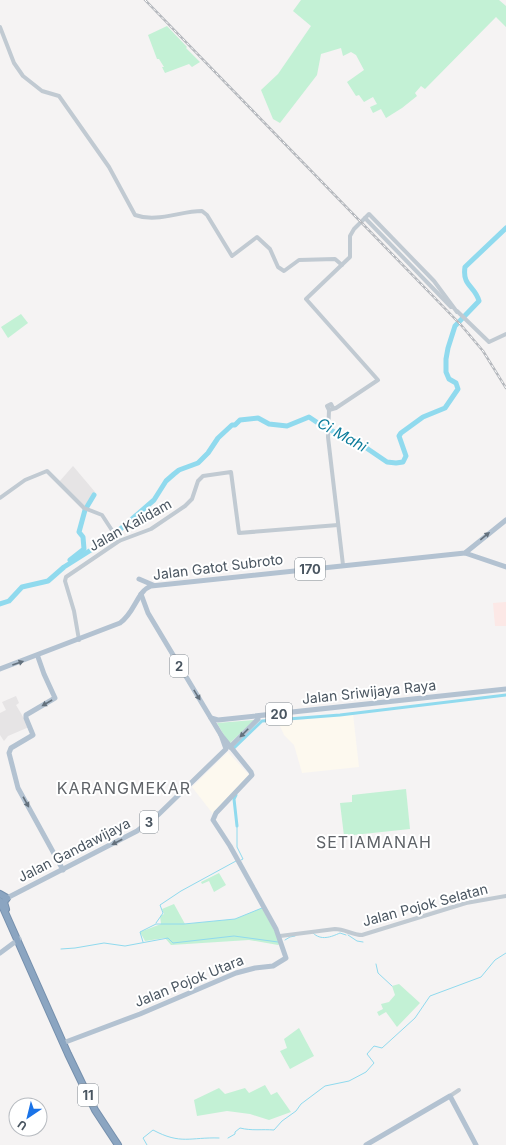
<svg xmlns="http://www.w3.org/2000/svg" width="506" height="1145" font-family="Inter,sans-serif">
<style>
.commercial{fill:#fdf9ef}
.education{fill:#e6e4e5}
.medical{fill:#fce8e6}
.green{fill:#c3f1d5}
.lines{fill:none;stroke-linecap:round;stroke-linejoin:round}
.stream{stroke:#90daee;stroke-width:1}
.canal{stroke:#90daee;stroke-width:3}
.river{stroke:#90daee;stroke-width:5}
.highway-casing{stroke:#7690ad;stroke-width:8}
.minor{stroke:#c1cad2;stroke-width:4}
.major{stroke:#b3c2d1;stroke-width:5}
.highway{stroke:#8ba5c1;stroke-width:6}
.rail-casing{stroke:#b5b8bd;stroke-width:2.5}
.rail{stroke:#fff;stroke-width:1;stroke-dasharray:3;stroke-linecap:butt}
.oneway{fill:#64717d}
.labels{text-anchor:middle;stroke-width:4;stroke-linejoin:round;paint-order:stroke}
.shield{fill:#fff;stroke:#808990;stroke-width:1}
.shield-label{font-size:13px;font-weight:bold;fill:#4a5661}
.street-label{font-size:14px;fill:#4a5661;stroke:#fff}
.water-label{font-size:15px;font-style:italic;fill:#0c7c9b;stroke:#fff}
.quarter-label{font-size:16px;letter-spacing:1px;fill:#5f6368;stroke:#fff}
</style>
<rect width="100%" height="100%" fill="#f5f3f3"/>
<g class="commercial">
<polygon points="353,714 359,767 302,773 294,745 284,735 278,722"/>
<polygon points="228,752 250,776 213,814 192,787"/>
</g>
<g class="education">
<polygon points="73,466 95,492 86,508 59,482"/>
<polygon points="16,696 19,703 16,705 29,727 8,736 4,741 0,735 0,713 6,710 2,702"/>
</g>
<polygon class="medical" points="506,602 506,626 495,626 493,603"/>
<g class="green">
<polygon points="301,0 499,0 506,6 506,27 496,17 425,89 421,86 415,93 417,96 402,108 386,118 381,109 373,113 370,107 377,104 373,97 364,102 359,95 356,96 347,82 364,70 356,55 351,52 343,56 341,48 321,54 317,75 280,123 273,119 261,90 278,74 311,26 293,11"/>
<polygon points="167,26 187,47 186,48 200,62 192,67 189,64 165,73 162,67 164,67 159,59 157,59 148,35"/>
<polygon points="21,314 28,323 8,338 1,327"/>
<polygon points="254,720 229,744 217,723"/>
<polygon points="406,789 410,829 344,836 340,803 352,802 352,795"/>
<polygon points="219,873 226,885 214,892 209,881 202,884 201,882"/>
<polygon points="174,904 185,924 235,919 262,908 281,943 278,945 249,940 171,945 165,938 145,941 140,932 161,924 160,916 164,914 162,909"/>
<polygon points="399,984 420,1003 397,1027 386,1012 379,1016 377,1012 383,1009 381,1004 389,1002 395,995 392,986"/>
<polygon points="299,1028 314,1056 290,1069 280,1051 287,1048 284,1039"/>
<polygon points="265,1085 271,1095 277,1092 291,1112 269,1120 250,1114 227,1111 197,1116 194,1100 219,1088 225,1094 245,1088 249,1093"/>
</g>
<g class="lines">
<g class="stream">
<polyline points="237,826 237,847 243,859 241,860"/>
<polyline points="156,923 163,913 160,905 181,891 236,861"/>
<path d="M 313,933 C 321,941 331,937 340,933 L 346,935"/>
<polyline points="348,935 357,941 363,942"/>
<polyline points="285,940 290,937 295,936"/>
<polyline points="143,942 140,932 156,924 184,924 235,919 262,908"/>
<polyline points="61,949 75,948 104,943 125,946 168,938 173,943 234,936 278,942"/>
<polyline points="376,964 378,973 392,986"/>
<path d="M 228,1138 L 235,1134 L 235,1132 L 240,1128 C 252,1131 262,1129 274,1130 L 282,1121 L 296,1111 L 301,1104 L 325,1086 L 349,1081 L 366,1072 L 374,1063 L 367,1054 L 374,1046 L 382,1048 L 415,1018 L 430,996 L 481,977 L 495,960 L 506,953"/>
<path d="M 147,1145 L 143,1138 L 153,1130 C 181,1145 190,1137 219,1138"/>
</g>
<g class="canal">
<polyline points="234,748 262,721 340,715 506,695"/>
<polyline points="236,795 234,799 237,826"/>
</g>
<g class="river">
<polyline points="70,560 84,549 83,537 79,532 85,510 94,495"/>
<path d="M 0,604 L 9,601 L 22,587 L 48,581 L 64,567 L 110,538 L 154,500 L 166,481 L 174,474 L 179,470 L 198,463 L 208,453 L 218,438 L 232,425 L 235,425 L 240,420 L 258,418 L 269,424 L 287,426 L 309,417 L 324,427 L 362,445 L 387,462 L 396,463 L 403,462 L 406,456 L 399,436 L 401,433 L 423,417 L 445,408 L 458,389 L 456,383 L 449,379 L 446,372 L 446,359 L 448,348 L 455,326 L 479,301 C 475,286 462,286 465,267 L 506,228"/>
</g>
<defs>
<g id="highway">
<polyline points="0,894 7,898 4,902 6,909"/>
<polyline points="0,901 68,1054 95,1110 118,1145"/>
</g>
</defs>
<use href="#highway" class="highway-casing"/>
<g class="minor">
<path d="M 0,27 L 14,63 L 23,76 L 42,91 L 59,96 L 109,167 L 135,215 C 157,223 180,211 202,211 L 207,215 L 232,256 L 257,237 L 270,249 L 278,267 L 284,271 L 299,260 L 335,259 L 342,265"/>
<polyline points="365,218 451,307"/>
<polyline points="457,311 489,342 506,334"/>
<polyline points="333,408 331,404 327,406 329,410 336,408 378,380 306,299 350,257 350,236 354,229 369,214 434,281 457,312"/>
<polyline points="329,410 328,437 343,565"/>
<polyline points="0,498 25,480 47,471 84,508 102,515 119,541"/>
<polyline points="79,640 74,611 65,581 66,577 119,541 151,529 185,506 192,499 198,481 203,476 231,472 239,533 338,525"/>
<path d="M 280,936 L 335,929 C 345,929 352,935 362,935 L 466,903 L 506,896"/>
<polyline points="450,1096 459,1090"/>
</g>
<g class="major">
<polyline points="465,553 506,567"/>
<polyline points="139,579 153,585"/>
<polyline points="38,657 44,674 55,698 26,715 26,718 33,735 11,748 9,753 18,788 63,870"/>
<path d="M 0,669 L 120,623 C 135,613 137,591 151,586 L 465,553 L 506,520"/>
<polyline points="211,718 218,720 506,689"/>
<polyline points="230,747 258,719"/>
<polyline points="7,898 137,831 159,814 226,749 221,735 148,613 141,594"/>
<polyline points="0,953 19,939"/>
<polyline points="63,1043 140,1014 236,973 255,968 273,966 286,958 276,929 230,846 213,820 216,813 252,775 251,772 221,735"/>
<polyline points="366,1145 450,1096 476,1145"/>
</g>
<use href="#highway" class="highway"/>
<defs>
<polyline id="rail" points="145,0 461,325 483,351 506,388"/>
</defs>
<use href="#rail" class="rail-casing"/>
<use href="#rail" class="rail"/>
</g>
<defs><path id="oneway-solid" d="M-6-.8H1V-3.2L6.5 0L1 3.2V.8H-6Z"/></defs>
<g class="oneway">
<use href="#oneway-solid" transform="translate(485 536) rotate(-39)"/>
<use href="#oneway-solid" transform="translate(18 663) rotate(-19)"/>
<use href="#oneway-solid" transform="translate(197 695) rotate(58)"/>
<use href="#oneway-solid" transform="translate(47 703) rotate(150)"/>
<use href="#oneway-solid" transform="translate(244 733) rotate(135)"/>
<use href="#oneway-solid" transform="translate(26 802) rotate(61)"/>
<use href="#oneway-solid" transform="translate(117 842) rotate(152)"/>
</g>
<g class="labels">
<g class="shield">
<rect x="295" y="558" width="30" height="22" rx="3"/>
<rect x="170" y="655" width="18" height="22" rx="3"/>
<rect x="266" y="703" width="26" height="22" rx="3"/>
<rect x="140" y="811" width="18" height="22" rx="3"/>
<rect x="78" y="1084" width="20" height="22" rx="3"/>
</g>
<g class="shield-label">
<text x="310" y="574">170</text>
<text x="179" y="671">2</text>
<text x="279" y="719">20</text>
<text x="149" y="827">3</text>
<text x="88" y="1100">11</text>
</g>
<g class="street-label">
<text transform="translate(130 525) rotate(-29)" y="5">Jalan Kalidam</text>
<text transform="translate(218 567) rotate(-7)" y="5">Jalan Gatot Subroto</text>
<text transform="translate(369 692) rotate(-6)" y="5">Jalan Sriwijaya Raya</text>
<text transform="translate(74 850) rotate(-27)" y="5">Jalan Gandawijaya</text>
<text transform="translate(425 905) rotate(-15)" y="5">Jalan Pojok Selatan</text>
<text transform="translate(189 981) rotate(-22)" y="5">Jalan Pojok Utara</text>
</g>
<g class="water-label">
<text transform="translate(342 435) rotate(29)" y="5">Ci Mahi</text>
</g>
<g class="quarter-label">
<text x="124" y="794">KARANGMEKAR</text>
<text x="374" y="848">SETIAMANAH</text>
</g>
</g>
<g transform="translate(28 1117) rotate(215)"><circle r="19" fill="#ffffff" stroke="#b7bbc0"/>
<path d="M0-3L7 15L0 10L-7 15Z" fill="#1a73e8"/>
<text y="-6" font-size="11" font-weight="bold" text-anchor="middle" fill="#4a5661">U</text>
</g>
</svg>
